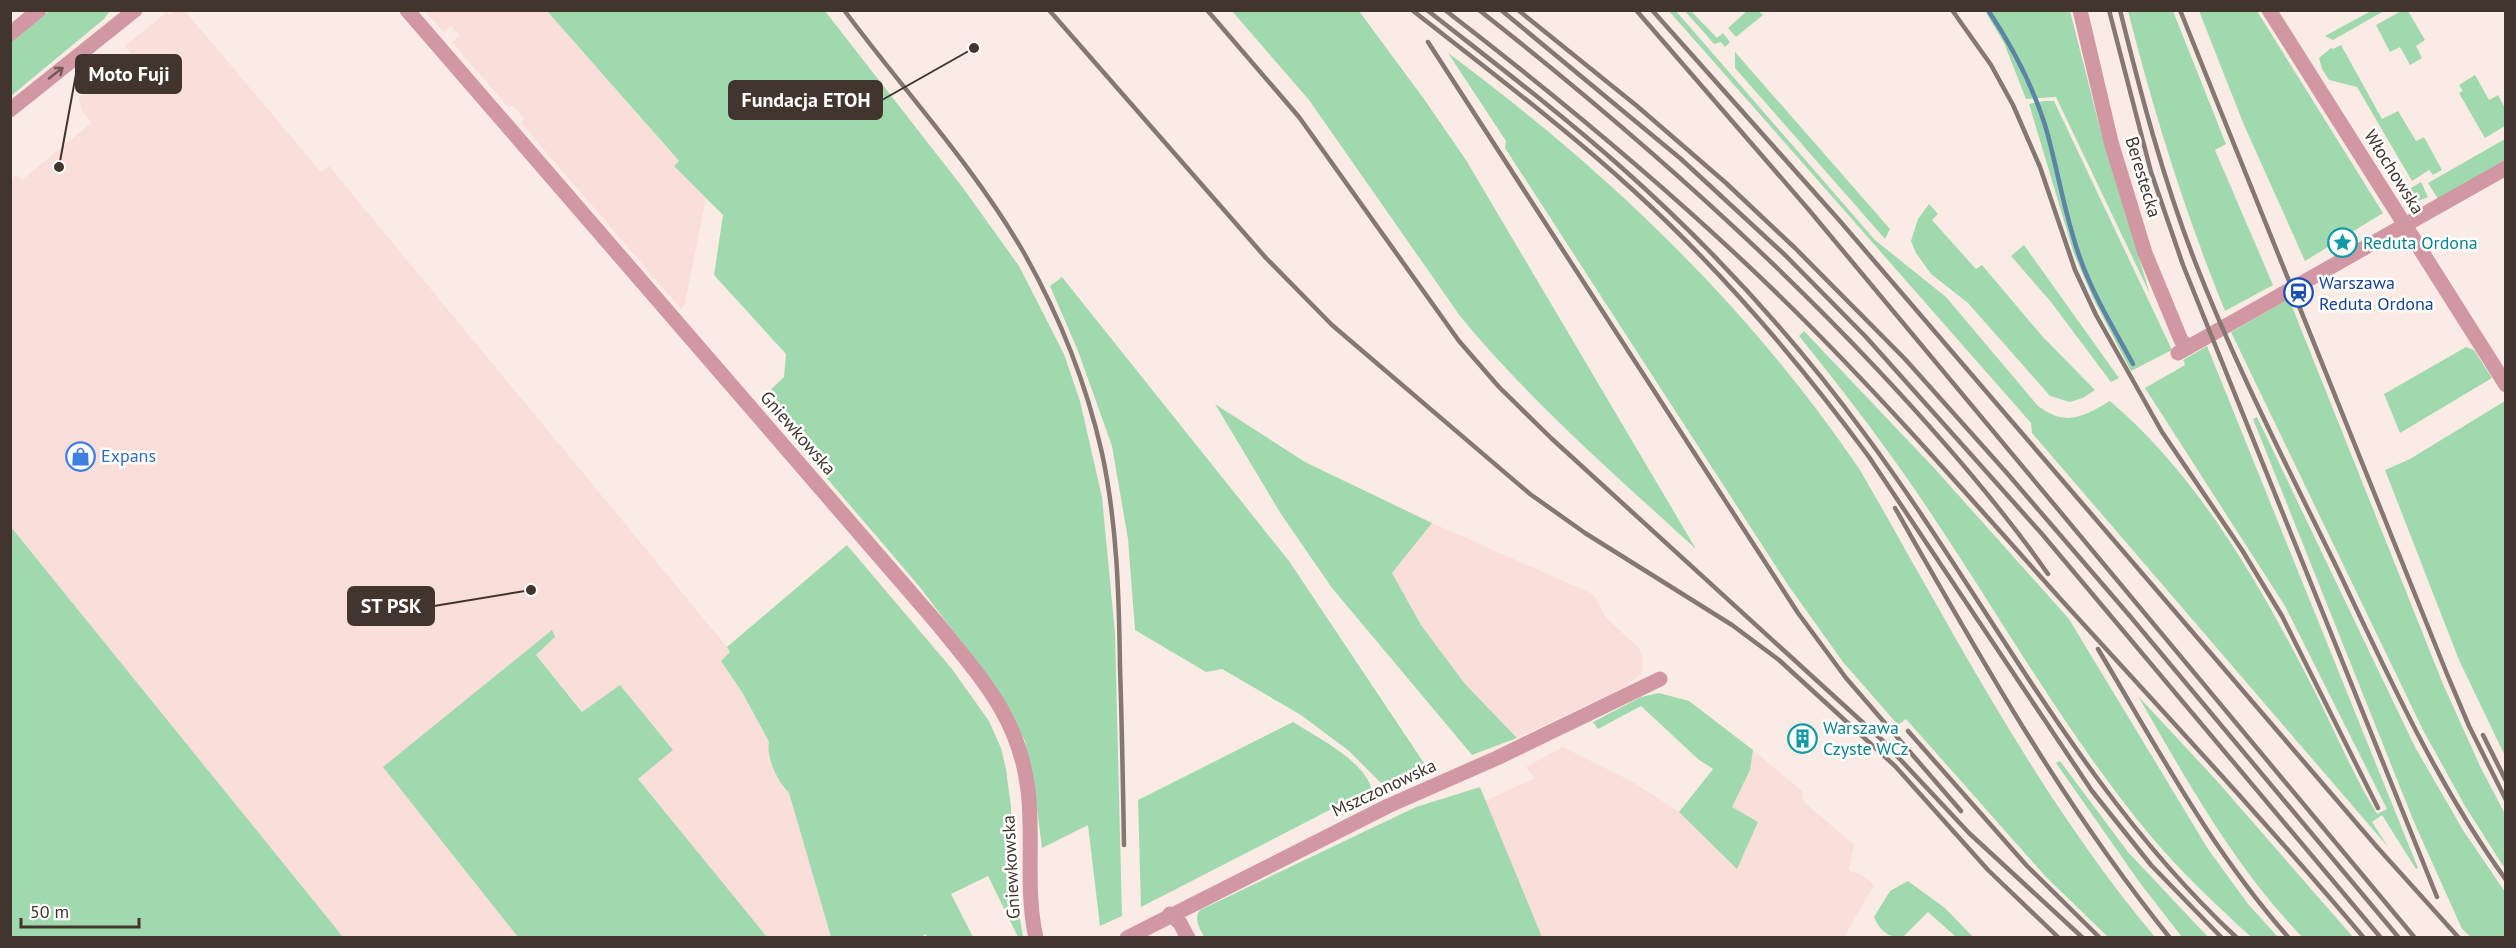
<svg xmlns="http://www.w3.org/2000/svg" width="2516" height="948" font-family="'PT Sans',sans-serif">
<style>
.industrial{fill:#f9deda}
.green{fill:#a1d9af}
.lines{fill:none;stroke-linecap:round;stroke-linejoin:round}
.stream{stroke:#5c85a5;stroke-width:4.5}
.minor{stroke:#d197a3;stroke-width:15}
.rail{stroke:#857870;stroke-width:4.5}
.oneway{stroke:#745756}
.labels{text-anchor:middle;stroke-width:5;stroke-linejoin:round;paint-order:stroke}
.street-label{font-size:18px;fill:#42352d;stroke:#fff}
.culture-label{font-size:18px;fill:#0d838f;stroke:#fff;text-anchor:start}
.transit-label{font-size:18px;fill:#164399;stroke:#fff;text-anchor:start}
.shop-label{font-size:18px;fill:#366cbe;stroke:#fff;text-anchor:start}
.leader{fill:none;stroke:#42352d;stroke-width:2}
.callout-dot{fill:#42352d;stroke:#fff;stroke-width:2}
.callout{fill:#42352d;stroke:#42352d;stroke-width:2}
.callout-label{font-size:20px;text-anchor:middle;font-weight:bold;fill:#fff}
</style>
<rect width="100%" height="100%" fill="#faece4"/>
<g class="industrial">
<polygon points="175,11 185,11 321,172 329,166 727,647 730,652 721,661 742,692 769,743 783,788 789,793 831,937 767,937 638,779 672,750 620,685 583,712 536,655 555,637 384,767 518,937 343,937 11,527 11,180 16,175 22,180 91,123 82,111 79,98 131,54 125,46 167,12 170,15"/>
<polygon points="424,11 547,11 679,162 674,166 706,198 685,304 681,309 521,123 524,119 513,105 508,107 452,42 459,35 451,26 444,32"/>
<polygon points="1432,523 1593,594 1606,618 1639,648 1643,661 1642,673 1624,687 1517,738 1465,684 1421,625 1392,573"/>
<polygon points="1563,747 1633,782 1679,812 1737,869 1731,807 1750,770 1753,750 1802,791 1804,802 1854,845 1849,870 1865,877 1874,885 1844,937 1542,937 1485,801 1535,778 1526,767"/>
</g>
<g class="green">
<polygon points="1748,10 1759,11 1763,15 1736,37 1728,28"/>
<polygon points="2403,10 2408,11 2425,40 2416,46 2422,58 2410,65 2400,47 2390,52 2376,25"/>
<polygon points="49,11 110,11 104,19 11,96 11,42"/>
<polygon points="547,11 825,11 963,188 1019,266 1064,354 1080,401 1102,497 1115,633 1122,916 1100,926 1088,825 1042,848 1035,793 1025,741 998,690 919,586 760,400 784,377 786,354 714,275 723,215 674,166 679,161"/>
<path d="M 1232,11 L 1359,11 L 1424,99 L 1466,160 L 1696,549 C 1614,474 1531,402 1460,316 L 1309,100 Z"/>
<path d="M 1669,11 L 1676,11 L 1875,240 L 1946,297 L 2038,406 C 2067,427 2082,417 2110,401 C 2201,478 2265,593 2319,700 C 2338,738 2355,778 2377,814 L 2387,809 L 2285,606 L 2145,388 L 2185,365 L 2183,360 L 2207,346 L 2418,868 L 2416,869 L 2382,815 L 2372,822 L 2388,847 L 2032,433 L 2031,423 Z"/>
<polygon points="1685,11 1691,11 1717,38 1723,33 1730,42 1725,47 1721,42 1714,44"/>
<polygon points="1985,11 2070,11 2104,144 2150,294 2056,97 2026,99 2004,43"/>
<path d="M 2128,11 L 2173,11 L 2226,144 L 2215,150 L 2273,285 L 2225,311 C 2185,213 2154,113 2128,11 Z"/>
<polygon points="2199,11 2257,11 2383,213 2305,261 2244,125"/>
<polygon points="2371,11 2384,11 2333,40 2325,36"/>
<polygon points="2341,45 2382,119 2398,111 2416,141 2424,137 2442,170 2433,175 2429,170 2412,181 2357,87 2329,80 2322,69 2319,58 2331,48 2333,49"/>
<polygon points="1735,52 1890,229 1885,239 1735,68"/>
<path d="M 1448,53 C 1607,171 1749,306 1860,470 C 1952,629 2036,795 2155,937 L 2108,937 L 2046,877 L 1906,719 L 1898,725 L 1843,662 L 1788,585 L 1505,148 L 1506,141 Z"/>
<polygon points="2475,75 2489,100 2498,95 2505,108 2505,126 2485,138 2459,93 2463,91 2459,85"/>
<polygon points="2044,101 2054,101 2172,350 2131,371 2093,298 2074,254 2029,104"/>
<polygon points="2505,139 2505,161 2438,199 2428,183"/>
<polygon points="2421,182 2428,197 2418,201 2406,198 2403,193"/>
<polygon points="1929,204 1938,214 1932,220 1976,269 1982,265 2043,337 2095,390 2083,398 2070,402 2050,396 1968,303 1931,274 1916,253 1911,241 1918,219"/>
<polygon points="2024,245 2119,378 2111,382 2051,302 2011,256"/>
<polygon points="1062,277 1289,561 1428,769 1388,790 1349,751 1301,715 1222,669 1206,672 1135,630 1128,539 1112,446 1078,351 1050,286"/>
<polygon points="2289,299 2443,684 2480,766 2505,814 2505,869 2465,806 2423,730 2231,332"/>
<path d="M 1804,331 L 1935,469 L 2069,619 L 2208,849 L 2248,904 L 2278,937 L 2251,937 C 2216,905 2180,871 2149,834 C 2067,735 2003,621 1932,515 C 1891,453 1846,394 1799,336 Z"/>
<polygon points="2466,347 2474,350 2492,378 2400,433 2384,394"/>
<polygon points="2505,401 2505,756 2459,660 2385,470 2410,459"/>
<polygon points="1215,404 1305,462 1432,523 1392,573 1421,625 1465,684 1517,738 1472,755 1332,588 1281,514"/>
<polygon points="2257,417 2415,747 2463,830 2505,892 2505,937 2471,937 2462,929 2414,822 2253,419"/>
<polygon points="10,527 11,527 343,937 11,937"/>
<path d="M 847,545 L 952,669 L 989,721 L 1001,748 L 1006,769 L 1011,807 L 1011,864 L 1023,937 L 1018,937 L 988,876 L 951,894 L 973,937 L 927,937 L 926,934 L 919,938 L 831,937 L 789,793 C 778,782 766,758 769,742 L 742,692 L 721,661 L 730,652 L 727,647 Z"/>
<polygon points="552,630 555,637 536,655 582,712 620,685 673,750 638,779 767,937 518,937 383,767"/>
<polygon points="1659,693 1689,701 1753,750 1750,770 1732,807 1758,822 1737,869 1679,812 1713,769 1698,759 1641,706 1598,729 1593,722 1641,697"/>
<path d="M 2138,696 L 2217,781 L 2353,937 L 2302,937 C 2234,866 2187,781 2138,696 Z"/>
<path d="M 1293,722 C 1318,738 1372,764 1373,797 L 1354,805 L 1351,799 L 1141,907 L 1138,800 Z"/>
<polygon points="2060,761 2128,852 2208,937 2182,937 2140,883 2056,763"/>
<path d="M 1480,787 L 1542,937 L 1204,937 C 1200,928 1193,919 1200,910 L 1416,807 Z"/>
<path d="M 1908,881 L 1945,908 L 1973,937 L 1956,937 L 1928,912 L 1903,937 C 1888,938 1880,931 1874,917 L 1890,891 Z"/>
</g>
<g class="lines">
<path class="stream" d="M 1988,10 C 2012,46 2032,84 2045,125 C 2058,169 2064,214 2080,258 C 2093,295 2114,329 2133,364"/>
<g class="minor">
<path d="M 407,10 L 937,623 C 981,678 1019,717 1028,790 C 1034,839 1025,889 1036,938"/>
<polyline points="2080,10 2111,142 2145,253 2181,340 2187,347"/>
<polyline points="2269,10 2506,385"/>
<polyline points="10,34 39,10"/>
<polyline points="10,110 135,10"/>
<polyline points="2178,353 2506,168"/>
<polyline points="1170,914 1180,923 1188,938"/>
<polyline points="1127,938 1388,806 1497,758 1660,679"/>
</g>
<g class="rail">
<path d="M 844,10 C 904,91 974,166 1024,253 C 1059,315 1086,383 1102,453 C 1117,523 1119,595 1120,667 C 1122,726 1123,786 1124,845"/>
<polyline points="1049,10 1266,258 1332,325 1530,494 1585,533 1732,625 1779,660 1895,766 1988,870 2059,938"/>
<polyline points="1207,10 1299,117 1459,341 1499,387 1551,438 1882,740 1969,833 2083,938"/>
<path d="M 1412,10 C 1487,69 1564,127 1634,191 C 1722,271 1799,362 1869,457 L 2092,791 L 2151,865 L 2222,938"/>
<path d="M 1427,10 C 1493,62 1559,112 1621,167 C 1711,247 1793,336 1864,433 C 1990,603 2080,792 2237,938"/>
<path d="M 1445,10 C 1567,104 1685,202 1794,310 C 1889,404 1976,505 2066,605 C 2166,715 2268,824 2364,938"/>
<path d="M 1479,10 C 1620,121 1754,238 1877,369 C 1938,434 1997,501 2048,574"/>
<polyline points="1501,10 1681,159 1785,255 1866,337 2042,534 2381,938"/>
<polyline points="1518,10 1637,106 1726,183 1795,248 1905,359 2006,472 2129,615 2399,938"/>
<polyline points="1636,10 1809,210 2415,938"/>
<polyline points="1652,10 1839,220 2377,847 2459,938"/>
<polyline points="1952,10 1991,65 2013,105 2040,167 2075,270 2096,315 2162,432 2242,550 2282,616 2378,808"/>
<polyline points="2109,10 2151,172 2183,265 2437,897"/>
<path d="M 2120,10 C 2141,95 2163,178 2194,259 C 2235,365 2287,466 2337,568 C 2388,675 2436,783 2506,880"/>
<polyline points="2180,10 2447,674 2469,726 2506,800"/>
<polyline points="1428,42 1798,613 1846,678 1961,811"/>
<path d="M 1895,508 C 1980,657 2062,804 2170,938"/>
<path d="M 2098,649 C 2158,749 2211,850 2289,938"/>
<polyline points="1908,731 2027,866 2100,938"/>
<polyline points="2483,735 2506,781"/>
</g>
</g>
<defs><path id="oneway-shaft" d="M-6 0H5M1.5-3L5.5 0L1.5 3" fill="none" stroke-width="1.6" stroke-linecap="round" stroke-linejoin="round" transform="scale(1.5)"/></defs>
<use class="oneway" href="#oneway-shaft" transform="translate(56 73) rotate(-38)"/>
<defs>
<symbol id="sight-ring" viewBox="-11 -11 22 22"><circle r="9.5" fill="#fff" stroke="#0f9aa8" stroke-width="1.5"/><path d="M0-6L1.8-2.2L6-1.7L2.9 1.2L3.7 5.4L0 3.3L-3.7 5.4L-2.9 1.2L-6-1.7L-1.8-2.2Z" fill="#0f9aa8"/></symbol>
<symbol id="station-ring" viewBox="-11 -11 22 22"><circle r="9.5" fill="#fff" stroke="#1a4fb4" stroke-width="1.5"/><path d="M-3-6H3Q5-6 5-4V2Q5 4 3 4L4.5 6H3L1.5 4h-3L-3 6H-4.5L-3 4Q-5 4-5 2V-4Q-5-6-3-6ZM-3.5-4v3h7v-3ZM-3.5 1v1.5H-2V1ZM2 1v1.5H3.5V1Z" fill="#1a4fb4"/></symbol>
<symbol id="shop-ring" viewBox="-11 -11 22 22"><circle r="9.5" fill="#fff" stroke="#3f7fe0" stroke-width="1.5"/><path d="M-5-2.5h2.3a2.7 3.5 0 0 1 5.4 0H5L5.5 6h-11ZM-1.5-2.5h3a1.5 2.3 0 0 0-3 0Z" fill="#3f7fe0"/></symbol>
<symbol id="building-ring" viewBox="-11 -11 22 22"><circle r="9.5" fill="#fff" stroke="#0f9aa8" stroke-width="1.5"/><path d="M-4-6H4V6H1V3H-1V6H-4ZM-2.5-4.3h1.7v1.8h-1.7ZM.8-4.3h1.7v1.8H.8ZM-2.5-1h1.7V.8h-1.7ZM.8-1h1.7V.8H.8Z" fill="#0f9aa8"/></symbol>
</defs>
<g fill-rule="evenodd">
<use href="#sight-ring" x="2326" y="226" width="33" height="33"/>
<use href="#station-ring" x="2282" y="276" width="33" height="33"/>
<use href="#shop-ring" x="64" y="440" width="33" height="33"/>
<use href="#building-ring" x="1786" y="722" width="33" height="33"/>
</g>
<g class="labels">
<g class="street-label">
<text transform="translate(2394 172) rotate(58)" y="6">Włochowska</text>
<text transform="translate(2143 177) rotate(73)" y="6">Berestecka</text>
<text transform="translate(798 433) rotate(49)" y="6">Gniewkowska</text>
<text transform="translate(1384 788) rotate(-25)" y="6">Mszczonowska</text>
<text transform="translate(1011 867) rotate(-93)" y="6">Gniewkowska</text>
</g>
<g class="culture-label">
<text x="2363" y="249">Reduta Ordona</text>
<text x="1823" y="734">Warszawa<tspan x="1823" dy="21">Czyste WCz</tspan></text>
</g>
<g class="transit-label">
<text x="2319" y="289">Warszawa<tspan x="2319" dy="21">Reduta Ordona</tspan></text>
</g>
<g class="shop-label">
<text x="101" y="462">Expans</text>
</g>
</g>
<path class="leader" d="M59 167L76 74M974 48L882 100M531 590L434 606"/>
<g class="callout-dot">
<circle cx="59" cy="167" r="6"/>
<circle cx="974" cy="48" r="6"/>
<circle cx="531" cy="590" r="6"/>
</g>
<g class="callout">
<rect x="76" y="55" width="105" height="38" rx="6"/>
<rect x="729" y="81" width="153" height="38" rx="6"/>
<rect x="348" y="587" width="86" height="38" rx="6"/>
</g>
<g class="callout-label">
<text x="129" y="81">Moto Fuji</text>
<text x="806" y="107">Fundacja ETOH</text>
<text x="391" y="613">ST PSK</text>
</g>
<rect width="2516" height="948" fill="none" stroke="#42352d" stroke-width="24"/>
<path d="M21 918v9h118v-9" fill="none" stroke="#42352d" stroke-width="3"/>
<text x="30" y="918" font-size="18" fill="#42352d" stroke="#ffffff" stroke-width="4.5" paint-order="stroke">50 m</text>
</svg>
